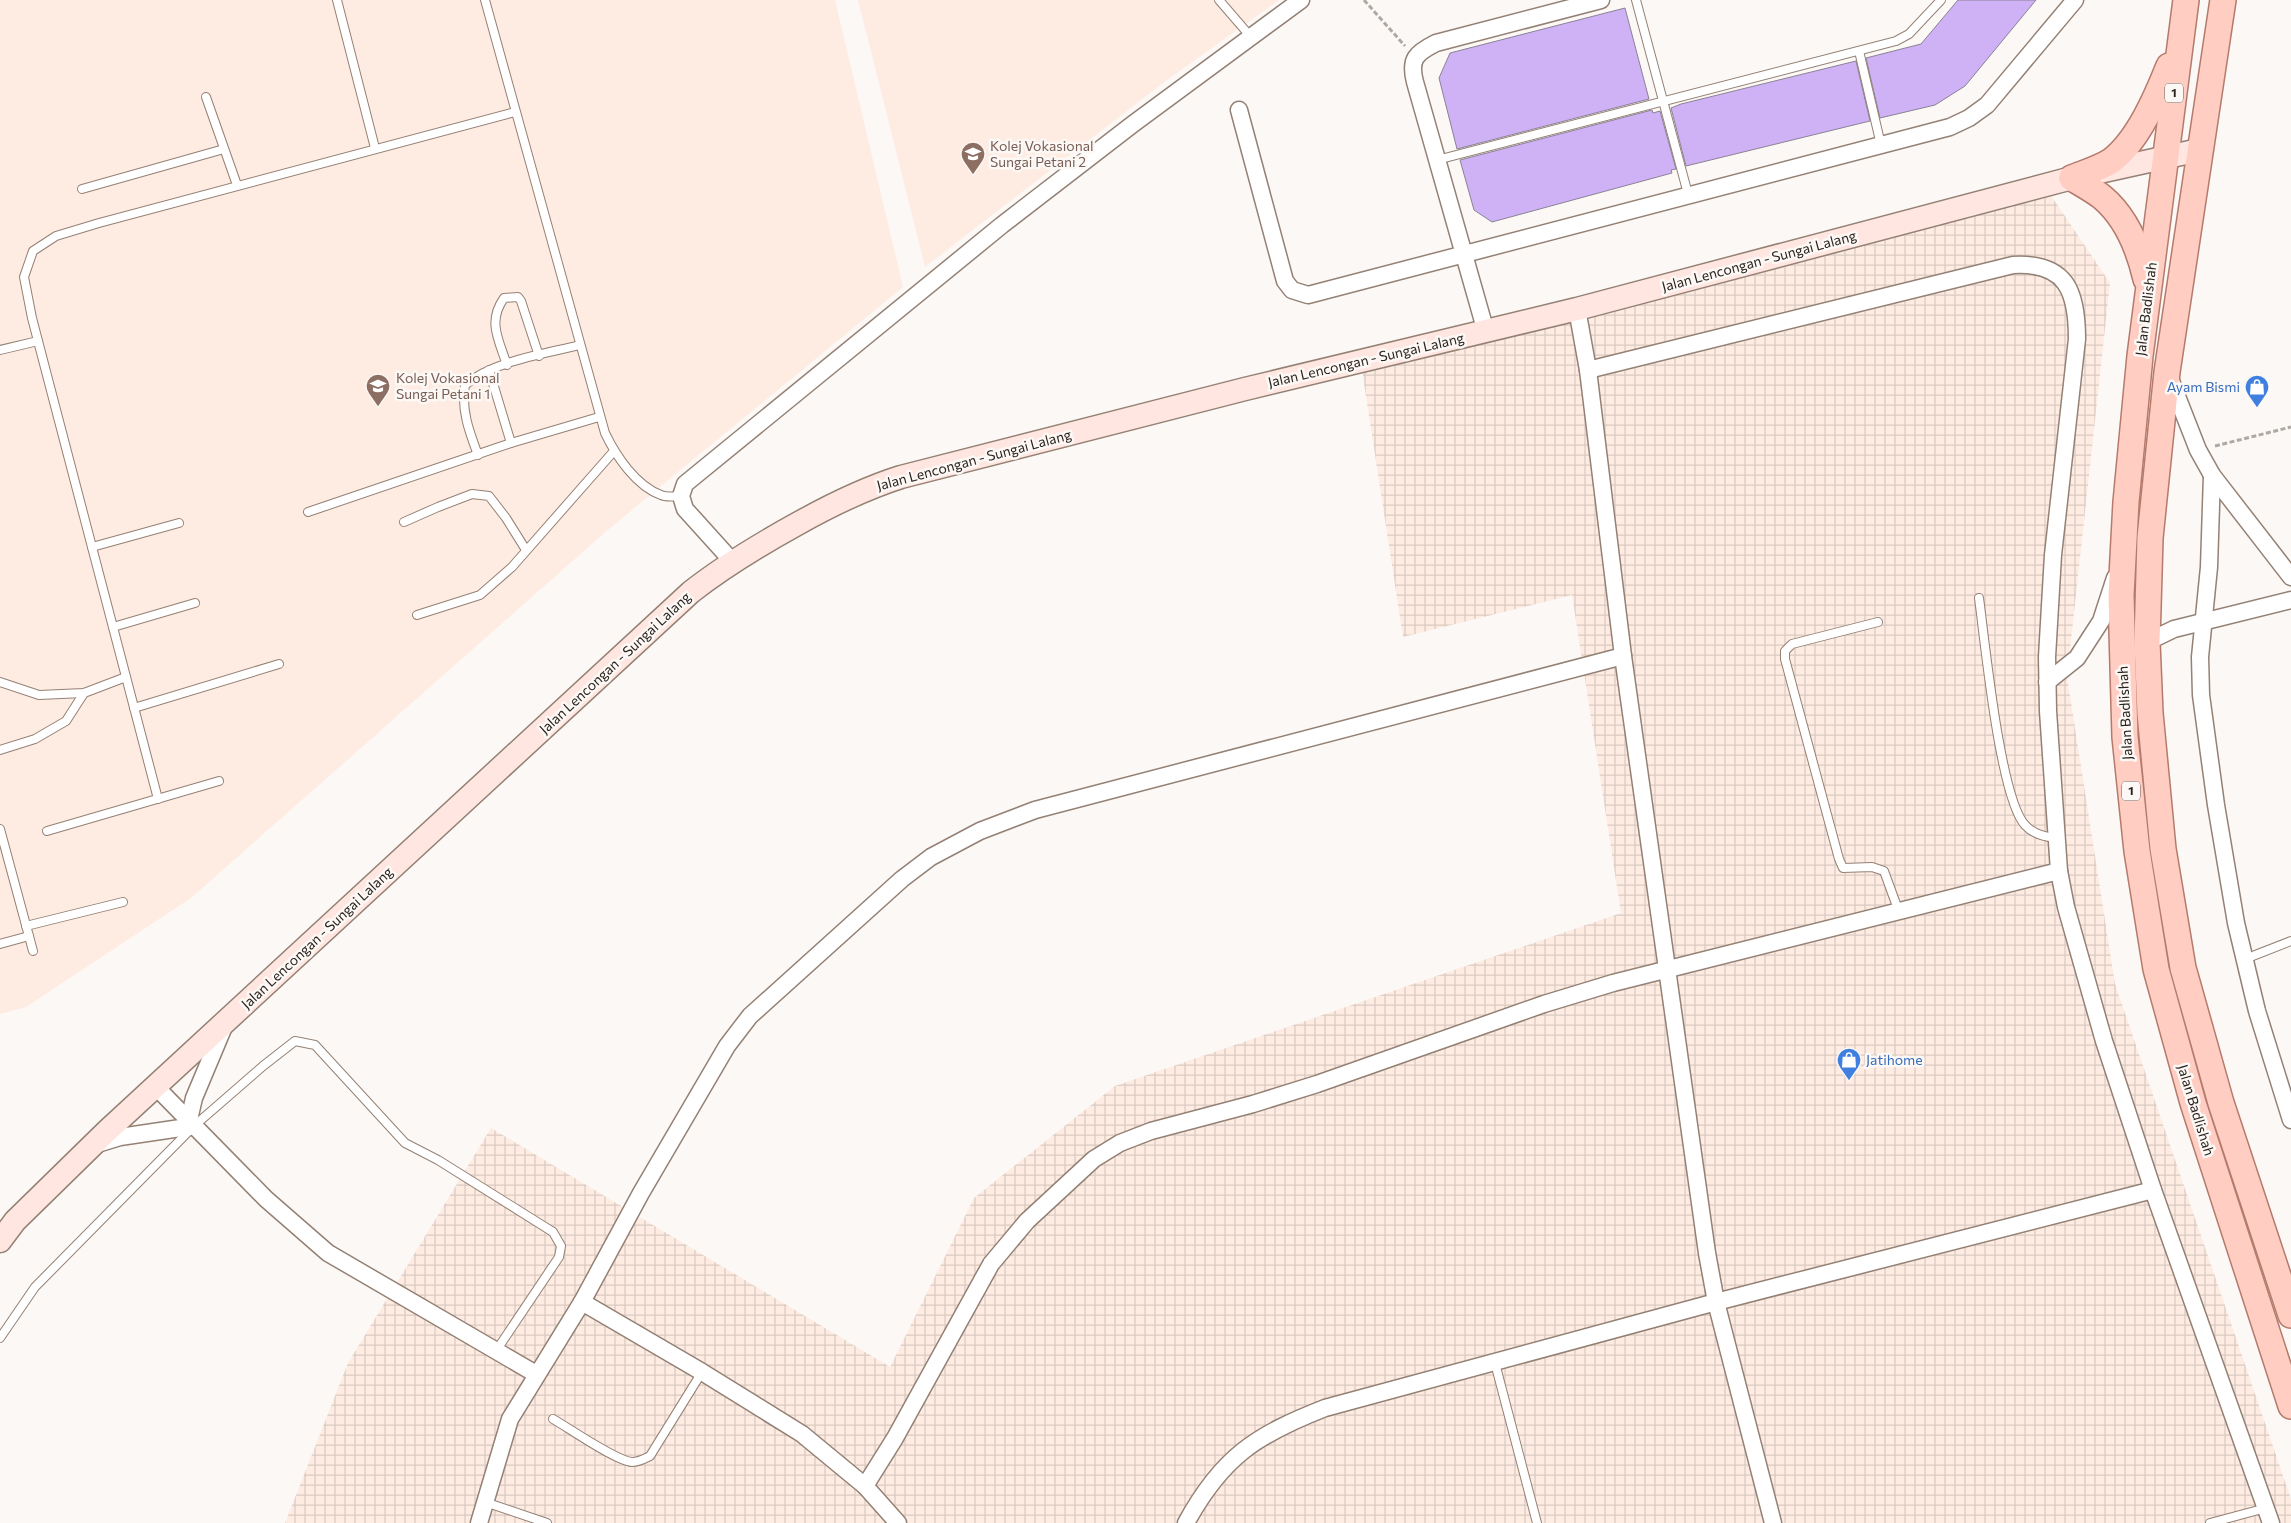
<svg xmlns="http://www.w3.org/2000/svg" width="2291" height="1523" font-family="Commissioner,sans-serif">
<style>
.built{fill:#feece2}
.industrial{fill:url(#industrial-grid)}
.building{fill:#cfb1f5;stroke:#8a8295}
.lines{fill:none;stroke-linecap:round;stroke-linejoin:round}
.lane-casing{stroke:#948175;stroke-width:10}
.street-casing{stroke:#948175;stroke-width:19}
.secondary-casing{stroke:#948175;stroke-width:25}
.primary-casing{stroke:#b47b6d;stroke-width:28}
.path{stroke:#aea9a5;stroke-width:3;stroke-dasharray:5 2.5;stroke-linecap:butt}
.lane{stroke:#fff;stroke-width:8}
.street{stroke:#fff;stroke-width:16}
.secondary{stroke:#ffe6e0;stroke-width:22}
.primary{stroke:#ffcdc1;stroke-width:25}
.labels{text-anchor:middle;stroke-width:5;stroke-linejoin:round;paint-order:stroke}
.shield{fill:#fcf8f5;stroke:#69625e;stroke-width:1}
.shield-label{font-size:12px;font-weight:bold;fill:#2a221d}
.education-label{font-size:14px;fill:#785e54;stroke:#fcf8f5;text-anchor:start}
.street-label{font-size:14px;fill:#2a221d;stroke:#fcf8f5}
.shop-label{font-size:14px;fill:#366cbe;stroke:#fcf8f5;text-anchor:end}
</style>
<defs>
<pattern id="industrial-grid" width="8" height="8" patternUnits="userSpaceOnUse" patternTransform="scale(1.25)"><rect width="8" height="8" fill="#feece2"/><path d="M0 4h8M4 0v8" fill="none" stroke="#dacac1"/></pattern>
</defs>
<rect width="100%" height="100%" fill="#fcf8f5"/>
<g class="built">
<polygon points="0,0 835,0 903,287 610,528 191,898 26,1007 0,1014"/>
<polygon points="858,0 1279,0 1163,83 925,267"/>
</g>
<polygon class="industrial" points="2046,188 2110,283 2067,677 2115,984 2291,1499 2291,1523 285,1523 348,1363 491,1128 890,1367 974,1198 1115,1086 1621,913 1572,595 1403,637 1360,357"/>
<g class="building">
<polygon points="1958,0 2036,0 1965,86 1935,105 1880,118 1866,58 1921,44"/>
<polygon points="1625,8 1649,99 1457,149 1439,78 1450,53"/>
<polygon points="1856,61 1870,121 1686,166 1671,108 1681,104"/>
<polygon points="1652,110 1653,113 1660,111 1676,169 1671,170 1672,173 1492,222 1474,210 1460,160"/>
</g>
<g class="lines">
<defs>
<g id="lane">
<polyline points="337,0 375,148"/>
<path d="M 485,0 L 605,433 C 616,456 636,486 661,495 C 667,498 675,496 681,496"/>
<polyline points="1219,0 1251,37"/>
<polyline points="1636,0 1688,194"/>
<polyline points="1859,51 1881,145"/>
<polyline points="206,97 237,185"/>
<polyline points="1437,160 1896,41 1909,34 1941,0"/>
<polyline points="82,189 224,149"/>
<polyline points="0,350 38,341"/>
<path d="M 507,365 C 499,340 487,322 504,298 L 518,297 L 521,301 L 539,356"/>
<polyline points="489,370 511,443"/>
<path d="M 478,455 C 469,431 461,410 465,385 C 493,361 545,354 580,345"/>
<polyline points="308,512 511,443 599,417"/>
<polyline points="404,522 438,507 472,494 489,496 506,518 526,550"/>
<polyline points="92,547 179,523"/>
<path d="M 1979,598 C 1985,642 2000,798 2025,825 C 2033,834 2045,837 2056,838"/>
<polyline points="417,615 480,595 512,567 614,451"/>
<polyline points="1878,622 1792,644 1785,651 1785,659 1839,859 1843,868 1872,867 1884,871 1899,912"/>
<polyline points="113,627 195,603"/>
<polyline points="0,682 39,695 84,693 126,677"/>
<polyline points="134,708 279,664"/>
<polyline points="0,750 35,739 66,721 84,693"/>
<polyline points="158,799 32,318 24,277 33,251 56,236 99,223 515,112"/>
<polyline points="0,829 33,951"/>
<polyline points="47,831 219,781"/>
<polyline points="26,926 123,902"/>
<polyline points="0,944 29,936"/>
<polyline points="2245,959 2291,941"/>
<polyline points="0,1338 35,1287 194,1126 263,1066 295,1041 315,1045 405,1143 438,1160 553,1232 561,1246 559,1257 496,1351"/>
<polyline points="1495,1363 1537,1523"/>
<path d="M 553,1419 C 569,1428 616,1461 632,1462 C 639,1462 644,1459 650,1456 L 702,1372"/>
<polyline points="485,1502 547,1523"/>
<polyline points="2210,1523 2266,1508"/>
</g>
<g id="street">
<polyline points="1239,110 1285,281 1292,290 1308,295 1950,127 1969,118 1987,105 2075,0"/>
<polyline points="1577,309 1588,370 1623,656 1707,1253 1716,1302 1773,1523"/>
<path d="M 1486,332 L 1415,82 C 1409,59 1416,53 1436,43 L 1601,0"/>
<path d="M 1588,370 L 2013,265 C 2067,262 2077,292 2077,339 L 2053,555 L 2047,657 L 2048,711 L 2059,871 L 2066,907 L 2104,1041 L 2153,1190 L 2271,1523"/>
<polyline points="2169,376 2198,450 2212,475 2291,577"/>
<polyline points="2212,475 2209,567 2200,657 2201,695 2216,805 2236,923 2257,1011 2291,1120"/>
<polyline points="732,561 685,509 681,496 685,484 1002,225 1133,124 1301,0"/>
<polyline points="2147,642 2174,629 2291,600"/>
<polyline points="2047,682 2077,658 2101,621 2115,578"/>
<polyline points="156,1087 266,1199 328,1253 536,1374"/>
<polyline points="189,1120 194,1098 223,1029"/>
<polyline points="94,1145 120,1137 194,1126"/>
<polyline points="582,1302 702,1372 802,1434 865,1486 898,1523"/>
<polyline points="865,1486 895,1438 991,1264 1027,1221 1094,1159 1120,1143 1151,1131 1253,1104 1317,1084 1544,1004 1613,983 2059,871"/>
<polyline points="479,1523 510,1419 582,1302 641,1193 727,1046 750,1016 902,879 931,857 980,831 1035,810 1623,656"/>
<path d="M 1186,1523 C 1222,1457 1256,1435 1325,1408 L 1716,1302 L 2153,1190"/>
</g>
<path id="secondary" d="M 0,1241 L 15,1221 L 107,1131 L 691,592 C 724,566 759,545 797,524 C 831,505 863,489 901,477 L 1245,389 L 1577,309 L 2072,178 L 2199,150"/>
<g id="primary">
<polyline points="2186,0 2140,356 2126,502 2121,595 2125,737 2137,851 2156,969 2193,1103 2291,1406"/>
<polyline points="2223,0 2167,372 2150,538 2147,642 2150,713 2163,849 2183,968 2221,1103 2291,1315"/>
<path d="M 2072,178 C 2084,173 2100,168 2111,161 C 2138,141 2157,96 2169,66"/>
<path d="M 2072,178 C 2082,184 2093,190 2102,197 C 2126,217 2139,249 2146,279"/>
</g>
</defs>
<use href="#lane" class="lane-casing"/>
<use href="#street" class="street-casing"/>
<use href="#secondary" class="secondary-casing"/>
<use href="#primary" class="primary-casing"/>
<g class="path">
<polyline points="1364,0 1405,46"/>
<polyline points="2215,446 2291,427"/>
</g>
<use href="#lane" class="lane"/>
<use href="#street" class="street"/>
<use href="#secondary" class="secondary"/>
<use href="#primary" class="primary"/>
</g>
<defs>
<symbol id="school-pin" viewBox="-11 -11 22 30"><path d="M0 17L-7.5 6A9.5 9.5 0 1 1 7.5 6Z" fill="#8d6e63" stroke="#fcf8f5"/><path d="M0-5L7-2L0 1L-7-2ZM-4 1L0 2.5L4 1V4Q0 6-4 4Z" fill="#fff"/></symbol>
<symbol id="shop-pin" viewBox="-11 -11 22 30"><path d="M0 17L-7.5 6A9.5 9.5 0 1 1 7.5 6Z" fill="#3f7fe0" stroke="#fcf8f5"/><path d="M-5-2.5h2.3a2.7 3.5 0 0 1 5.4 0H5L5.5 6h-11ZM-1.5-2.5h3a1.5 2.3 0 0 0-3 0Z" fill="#fff"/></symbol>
</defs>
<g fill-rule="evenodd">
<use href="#school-pin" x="959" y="140" width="28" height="38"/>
<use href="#school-pin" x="364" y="372" width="28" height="38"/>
<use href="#shop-pin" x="2243" y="373" width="28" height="38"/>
<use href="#shop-pin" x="1835" y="1046" width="28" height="38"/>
</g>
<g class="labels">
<g class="shield">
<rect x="2165" y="83.5" width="18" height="19" rx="4"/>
<rect x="2122" y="781.5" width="18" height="19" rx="4"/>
</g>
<g class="shield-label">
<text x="2174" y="97">1</text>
<text x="2131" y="795">1</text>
</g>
<g class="education-label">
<text x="990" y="151">Kolej Vokasional<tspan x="990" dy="16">Sungai Petani 2</tspan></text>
<text x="396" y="383">Kolej Vokasional<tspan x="396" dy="16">Sungai Petani 1</tspan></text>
</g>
<g class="street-label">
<text transform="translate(1759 261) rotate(-15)" y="5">Jalan Lencongan - Sungai Lalang</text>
<text transform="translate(2146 309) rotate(-83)" y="5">Jalan Badlishah</text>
<text transform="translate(1366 360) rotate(-13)" y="5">Jalan Lencongan - Sungai Lalang</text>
<text transform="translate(974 460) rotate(-15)" y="5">Jalan Lencongan - Sungai Lalang</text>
<text transform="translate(615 663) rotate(-43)" y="5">Jalan Lencongan - Sungai Lalang</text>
<text transform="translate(2125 713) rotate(-93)" y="5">Jalan Badlishah</text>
<text transform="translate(317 938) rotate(-43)" y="5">Jalan Lencongan - Sungai Lalang</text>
<text transform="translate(2196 1110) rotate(73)" y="5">Jalan Badlishah</text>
</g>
<g class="shop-label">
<text x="2240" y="392">Ayam Bismi</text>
<text x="1866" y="1065" text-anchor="start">Jatihome</text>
</g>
</g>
</svg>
